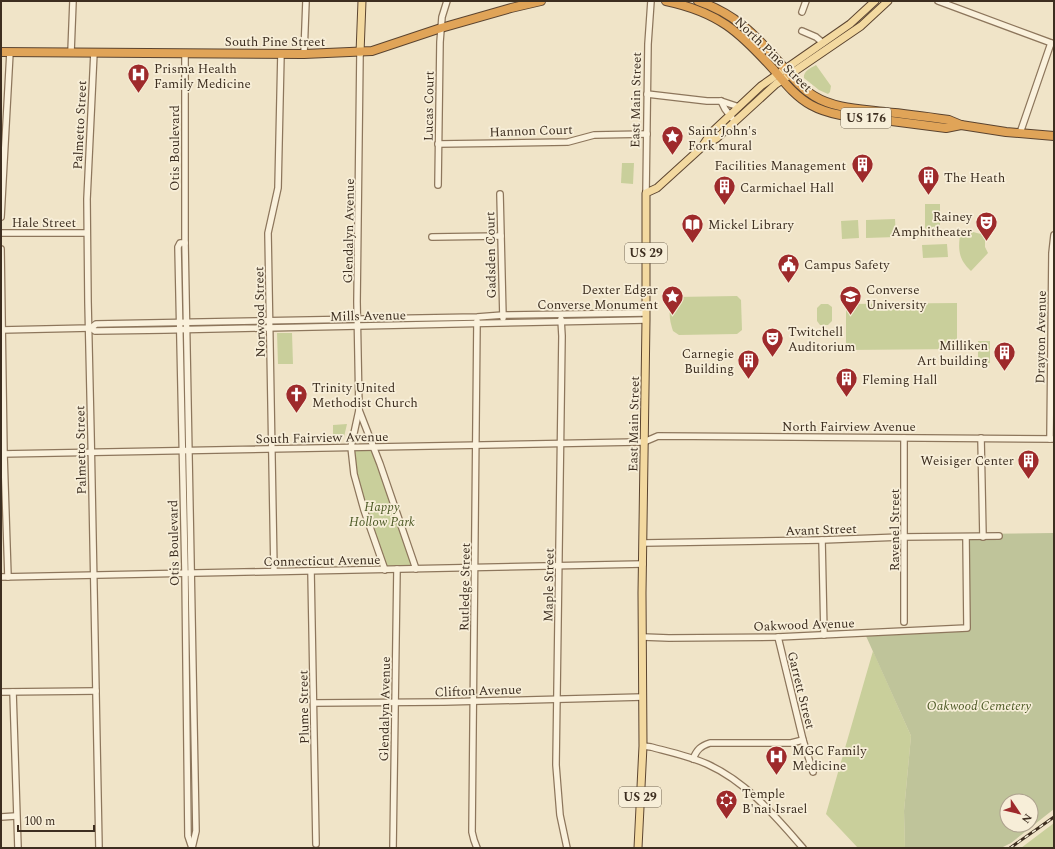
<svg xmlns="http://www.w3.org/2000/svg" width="1055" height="849" font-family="Spectral,serif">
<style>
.green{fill:#c9cf9b}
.cemetery{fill:#bfc49a;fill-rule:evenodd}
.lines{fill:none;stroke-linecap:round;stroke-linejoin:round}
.minor-casing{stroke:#8d765c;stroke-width:8}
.major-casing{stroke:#5b4430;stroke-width:9}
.highway-casing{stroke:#5b4430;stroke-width:10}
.minor{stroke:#faf1dc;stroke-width:5.5}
.major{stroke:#f3d9a0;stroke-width:7}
.highway{stroke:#e0a458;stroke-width:8}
.rail-casing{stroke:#3d2e20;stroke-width:3}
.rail{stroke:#f7eed8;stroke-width:1.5;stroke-dasharray:4.5;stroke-linecap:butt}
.labels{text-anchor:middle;stroke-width:3.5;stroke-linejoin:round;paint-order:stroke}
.shield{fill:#f7eed8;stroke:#756857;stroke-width:1}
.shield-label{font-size:12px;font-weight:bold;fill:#3d2e20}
.street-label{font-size:13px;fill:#3d2e20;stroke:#f7eed8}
.poi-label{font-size:13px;fill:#3d2e20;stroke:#f7eed8;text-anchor:start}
.park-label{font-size:13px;font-style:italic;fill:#4d5a26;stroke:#f7eed8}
</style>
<rect width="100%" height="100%" fill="#f0e4c8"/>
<g class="green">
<path d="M 816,65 L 831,86 L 830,92 L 828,94 L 819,90 L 804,78 C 803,71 811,68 816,65 Z"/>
<polygon points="622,163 634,163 633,184 621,183"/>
<rect x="925" y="204" width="15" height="25"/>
<polygon points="895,219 896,237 866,238 866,220"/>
<polygon points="858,220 859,238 842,239 841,221"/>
<path d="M 961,229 L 985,235 L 985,247 L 988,253 L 971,271 C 957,258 958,247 961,229 Z"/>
<polygon points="947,244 948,257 923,258 922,245"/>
<path d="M 737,296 L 741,300 L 742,330 L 737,334 L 679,335 L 673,331 C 669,319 667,307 676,297 Z"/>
<polygon points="957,303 957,349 846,350 846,304"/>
<polygon points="821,304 828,304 832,307 832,321 828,325 820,325 817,321 817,308"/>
<polygon points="277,333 292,333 293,364 278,364"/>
<polygon points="978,341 990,341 990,363 978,364"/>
<polygon points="347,424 344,437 333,438 333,425"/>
<polygon points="351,447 373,447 416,569 385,570 364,510"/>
<polygon points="873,651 911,736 904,811 905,848 858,848 826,814"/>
<polygon points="1054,823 1054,848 1021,848"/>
</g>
<path class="cemetery" d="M 1054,533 L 1054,809 L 1011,843 L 1001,848 L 905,848 L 904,811 L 911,736 L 866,636 L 969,630 L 967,534 ZM 1007,801 L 1031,801 L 1031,825 L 1007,825 Z"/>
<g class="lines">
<defs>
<g id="minor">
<polyline points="938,1 1054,44"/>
<polyline points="802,12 806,1"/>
<polyline points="802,31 816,37 823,43"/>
<polyline points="71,52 73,1"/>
<polyline points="94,52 87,199 88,302 91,435 99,848"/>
<polyline points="185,53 185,243 196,831 192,848"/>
<polyline points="360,53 357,302 359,410 351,447 354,474 364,510 385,570"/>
<polyline points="304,54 306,1"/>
<polyline points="647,94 707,101 721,101 739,107"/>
<polyline points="721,101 725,109 732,118"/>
<polyline points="1020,133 1051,43"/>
<polyline points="438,144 568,142 594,135 647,134"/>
<polyline points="438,185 440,42 442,17 447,1"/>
<polyline points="646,193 648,44 651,1"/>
<polyline points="500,194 503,318"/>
<polyline points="1,217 10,52"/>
<polyline points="1,233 87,233"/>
<polyline points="432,237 501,236"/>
<polyline points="185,243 180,243 178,247 185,573 188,836 192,848"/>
<polyline points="1,249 4,454 8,577"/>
<polyline points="561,319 562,336 556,765 560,815 567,848"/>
<polyline points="91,328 95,331 165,330 646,320"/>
<polyline points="1,330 91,328 96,324 477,317 503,315 646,313"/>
<polyline points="359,410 380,464 416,569"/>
<polyline points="981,438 983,537"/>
<polyline points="1050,439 1052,253 1054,235"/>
<polyline points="1,454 637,442 644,442 658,436 1054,439"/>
<polyline points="822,540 824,635"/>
<polyline points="644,543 822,540 901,537 999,536"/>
<polyline points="274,571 268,233 278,188 281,53"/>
<polyline points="311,571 316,844"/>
<polyline points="1,577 643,564"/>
<polyline points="904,622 904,438"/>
<polyline points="643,637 669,638 778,637 967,628 966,537"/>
<polyline points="778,637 803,740 813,772"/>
<polyline points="1,692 96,691"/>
<polyline points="13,692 18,848"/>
<polyline points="314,703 444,702 643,697"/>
<path d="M 643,746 L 651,747 C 670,752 689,756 707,764 C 747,782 775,816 803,848"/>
<path d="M 693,759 C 697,749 701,746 710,743 L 791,743 L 803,740"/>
<polyline points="1,817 16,816"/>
<polyline points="393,848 397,569"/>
<polyline points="477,848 474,840 472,832 477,321"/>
</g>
<g id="major">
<polyline points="360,53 362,1"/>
<polyline points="705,145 717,138 776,84 861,26 888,1"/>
<polyline points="638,848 643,746 642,593 646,320 646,193 657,188 701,148 712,132 761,86 850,24 875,1"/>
</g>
<g id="highway">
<path d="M 666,1 C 718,12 739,31 774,70 C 785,83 796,97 811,105 C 831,116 855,117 876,119 C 899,122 922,125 946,128 L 961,125"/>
<path d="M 698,1 C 733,13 754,33 777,60 C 789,73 799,87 814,96 C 835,109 862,109 885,112 C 906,114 928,117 949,120 L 961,125 L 1006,132 L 1054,136"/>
<polyline points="1,52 304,54 372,51 441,28 511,8 541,1"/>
</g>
</defs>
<use href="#minor" class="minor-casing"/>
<use href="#major" class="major-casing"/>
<use href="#highway" class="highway-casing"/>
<use href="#minor" class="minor"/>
<use href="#major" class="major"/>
<use href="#highway" class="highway"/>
<defs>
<polyline id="rail" points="1010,848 1054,817"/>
</defs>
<use href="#rail" class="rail-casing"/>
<use href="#rail" class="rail"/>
</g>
<defs>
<symbol id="hospital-pin" viewBox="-11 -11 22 30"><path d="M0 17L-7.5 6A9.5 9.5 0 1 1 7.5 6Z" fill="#9e2a2b" stroke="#f7eed8"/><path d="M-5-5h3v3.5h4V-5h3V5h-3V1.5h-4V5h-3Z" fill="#fff"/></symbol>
<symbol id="sight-pin" viewBox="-11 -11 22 30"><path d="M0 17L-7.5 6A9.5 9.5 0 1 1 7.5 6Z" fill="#9e2a2b" stroke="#f7eed8"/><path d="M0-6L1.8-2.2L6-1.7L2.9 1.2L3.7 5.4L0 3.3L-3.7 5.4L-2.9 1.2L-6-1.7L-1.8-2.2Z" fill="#fff"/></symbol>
<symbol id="building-pin" viewBox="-11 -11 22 30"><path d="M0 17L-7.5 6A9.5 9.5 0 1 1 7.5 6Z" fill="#9e2a2b" stroke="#f7eed8"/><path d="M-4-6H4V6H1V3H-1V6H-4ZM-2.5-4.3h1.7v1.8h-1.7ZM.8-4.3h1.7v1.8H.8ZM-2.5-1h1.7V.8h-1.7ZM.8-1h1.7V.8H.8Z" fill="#fff"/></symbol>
<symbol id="theatre-pin" viewBox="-11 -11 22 30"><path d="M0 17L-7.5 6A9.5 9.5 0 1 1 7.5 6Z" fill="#9e2a2b" stroke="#f7eed8"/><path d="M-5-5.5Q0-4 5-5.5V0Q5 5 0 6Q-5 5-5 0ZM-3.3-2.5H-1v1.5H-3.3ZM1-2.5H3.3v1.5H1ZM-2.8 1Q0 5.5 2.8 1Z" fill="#fff"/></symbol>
<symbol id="library-pin" viewBox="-11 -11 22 30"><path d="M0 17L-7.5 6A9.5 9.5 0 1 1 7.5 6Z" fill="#9e2a2b" stroke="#f7eed8"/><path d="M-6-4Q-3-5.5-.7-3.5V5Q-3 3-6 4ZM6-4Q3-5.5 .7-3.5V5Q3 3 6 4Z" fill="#fff"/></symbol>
<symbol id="civic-pin" viewBox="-11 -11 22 30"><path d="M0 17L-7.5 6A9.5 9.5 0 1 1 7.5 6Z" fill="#9e2a2b" stroke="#f7eed8"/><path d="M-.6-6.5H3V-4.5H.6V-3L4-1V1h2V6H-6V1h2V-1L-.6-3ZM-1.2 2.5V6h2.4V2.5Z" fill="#fff"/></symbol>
<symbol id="university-pin" viewBox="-11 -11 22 30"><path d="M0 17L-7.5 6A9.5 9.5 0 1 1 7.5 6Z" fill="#9e2a2b" stroke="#f7eed8"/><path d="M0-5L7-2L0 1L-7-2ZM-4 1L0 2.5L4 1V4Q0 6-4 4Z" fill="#fff"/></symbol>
<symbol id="church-pin" viewBox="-11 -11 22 30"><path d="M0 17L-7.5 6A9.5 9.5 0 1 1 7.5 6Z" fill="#9e2a2b" stroke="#f7eed8"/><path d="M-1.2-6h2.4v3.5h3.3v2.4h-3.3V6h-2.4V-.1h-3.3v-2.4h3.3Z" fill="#fff"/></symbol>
<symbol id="synagogue-pin" viewBox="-11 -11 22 30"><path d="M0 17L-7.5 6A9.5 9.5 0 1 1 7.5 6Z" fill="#9e2a2b" stroke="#f7eed8"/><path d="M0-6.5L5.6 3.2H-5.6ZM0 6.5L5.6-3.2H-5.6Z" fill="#fff"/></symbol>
</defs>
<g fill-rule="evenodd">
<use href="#hospital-pin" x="126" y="62" width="25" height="34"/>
<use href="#sight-pin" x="660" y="124" width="25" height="34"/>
<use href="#building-pin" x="850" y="152" width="25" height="34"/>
<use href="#building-pin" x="916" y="164" width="25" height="34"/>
<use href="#building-pin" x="712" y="174" width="25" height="34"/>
<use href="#theatre-pin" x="974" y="210" width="25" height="34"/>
<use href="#library-pin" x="680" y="212" width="25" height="34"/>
<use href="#civic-pin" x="776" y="252" width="25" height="34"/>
<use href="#sight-pin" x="660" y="284" width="25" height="34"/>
<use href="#university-pin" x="838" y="284" width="25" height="34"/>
<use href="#theatre-pin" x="760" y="326" width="25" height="34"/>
<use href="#building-pin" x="992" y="340" width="25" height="34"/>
<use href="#building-pin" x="736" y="348" width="25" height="34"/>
<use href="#building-pin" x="834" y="366" width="25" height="34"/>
<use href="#church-pin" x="284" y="382" width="25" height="34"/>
<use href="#building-pin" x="1016" y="448" width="25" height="34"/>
<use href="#hospital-pin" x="764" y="744" width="25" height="34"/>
<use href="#synagogue-pin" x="714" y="788" width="25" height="34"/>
</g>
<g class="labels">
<g class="shield">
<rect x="841" y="108" width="50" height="20" rx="3"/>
<rect x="625" y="243" width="42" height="20" rx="3"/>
<rect x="619" y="787" width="42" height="20" rx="3"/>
</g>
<g class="shield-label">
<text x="866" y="122">US 176</text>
<text x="646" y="257">US 29</text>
<text x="640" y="801">US 29</text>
</g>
<g class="street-label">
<text x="275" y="46">South Pine Street</text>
<text transform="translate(774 54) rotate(44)" y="5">North Pine Street</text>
<text transform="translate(635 100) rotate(-89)" y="5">East Main Street</text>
<text transform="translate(428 106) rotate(-89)" y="5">Lucas Court</text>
<text transform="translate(79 125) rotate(-87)" y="5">Palmetto Street</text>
<text transform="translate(531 130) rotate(-2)" y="5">Hannon Court</text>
<text transform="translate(174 148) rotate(-90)" y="5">Otis Boulevard</text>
<text x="44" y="227">Hale Street</text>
<text transform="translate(348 231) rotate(-89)" y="5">Glendalyn Avenue</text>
<text transform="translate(490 255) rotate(-91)" y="5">Gadsden Court</text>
<text transform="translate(259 312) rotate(-91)" y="5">Norwood Street</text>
<text transform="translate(368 315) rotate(-1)" y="5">Mills Avenue</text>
<text transform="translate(1040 337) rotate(-89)" y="5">Drayton Avenue</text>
<text transform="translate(633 424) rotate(-89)" y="5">East Main Street</text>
<text x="849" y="431">North Fairview Avenue</text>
<text transform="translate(322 437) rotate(-1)" y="5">South Fairview Avenue</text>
<text transform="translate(80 450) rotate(-91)" y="5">Palmetto Street</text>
<text transform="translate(821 529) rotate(-2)" y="5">Avant Street</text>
<text transform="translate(894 530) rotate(-90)" y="5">Ravenel Street</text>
<text transform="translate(173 543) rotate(-91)" y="5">Otis Boulevard</text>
<text transform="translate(322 560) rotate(-1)" y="5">Connecticut Avenue</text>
<text transform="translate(548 585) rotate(-89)" y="5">Maple Street</text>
<text transform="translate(464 587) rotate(-89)" y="5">Rutledge Street</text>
<text transform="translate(804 624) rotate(-2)" y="5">Oakwood Avenue</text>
<text transform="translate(478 690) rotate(-2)" y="5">Clifton Avenue</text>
<text transform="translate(802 690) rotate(76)" y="5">Garrett Street</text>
<text transform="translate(303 707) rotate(-91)" y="5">Plume Street</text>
<text transform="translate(384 709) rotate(-89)" y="5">Glendalyn Avenue</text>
</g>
<g class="poi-label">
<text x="154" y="73">Prisma Health<tspan x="154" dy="15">Family Medicine</tspan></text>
<text x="688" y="135">Saint John's<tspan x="688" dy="15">Fork mural</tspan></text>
<text x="846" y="170" text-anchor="end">Facilities Management</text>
<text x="944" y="182">The Heath</text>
<text x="740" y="192">Carmichael Hall</text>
<text x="972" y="221" text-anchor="end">Rainey<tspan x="972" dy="15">Amphitheater</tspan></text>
<text x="708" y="229">Mickel Library</text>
<text x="804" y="269">Campus Safety</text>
<text x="658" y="294" text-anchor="end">Dexter Edgar<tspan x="658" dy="15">Converse Monument</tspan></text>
<text x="866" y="294">Converse<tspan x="866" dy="15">University</tspan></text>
<text x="788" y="336">Twitchell<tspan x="788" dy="15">Auditorium</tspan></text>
<text x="988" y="350" text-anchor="end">Milliken<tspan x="988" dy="15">Art building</tspan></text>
<text x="734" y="358" text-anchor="end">Carnegie<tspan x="734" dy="15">Building</tspan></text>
<text x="862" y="384">Fleming Hall</text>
<text x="312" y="392">Trinity United<tspan x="312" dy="15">Methodist Church</tspan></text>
<text x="1014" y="465" text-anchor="end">Weisiger Center</text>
<text x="792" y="755">MGC Family<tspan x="792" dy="15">Medicine</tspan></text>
<text x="742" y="798">Temple<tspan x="742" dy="15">B'nai Israel</tspan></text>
</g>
<g class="park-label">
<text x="382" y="511">Happy<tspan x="382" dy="15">Hollow Park</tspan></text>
<text x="979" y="710">Oakwood Cemetery</text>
</g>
</g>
<rect width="1055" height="849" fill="none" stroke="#3d2e20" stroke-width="4"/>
<g transform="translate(1019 813) rotate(125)"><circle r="19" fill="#f7eed8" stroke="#ada18e"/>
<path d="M0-3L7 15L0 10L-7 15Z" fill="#9e2a2b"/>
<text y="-6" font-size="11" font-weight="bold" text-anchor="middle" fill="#3d2e20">N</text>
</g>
<path d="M18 825v6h76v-6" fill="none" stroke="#3d2e20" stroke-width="2"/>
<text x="24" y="825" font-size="12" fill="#3d2e20" stroke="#f7eed8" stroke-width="3" paint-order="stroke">100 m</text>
</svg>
